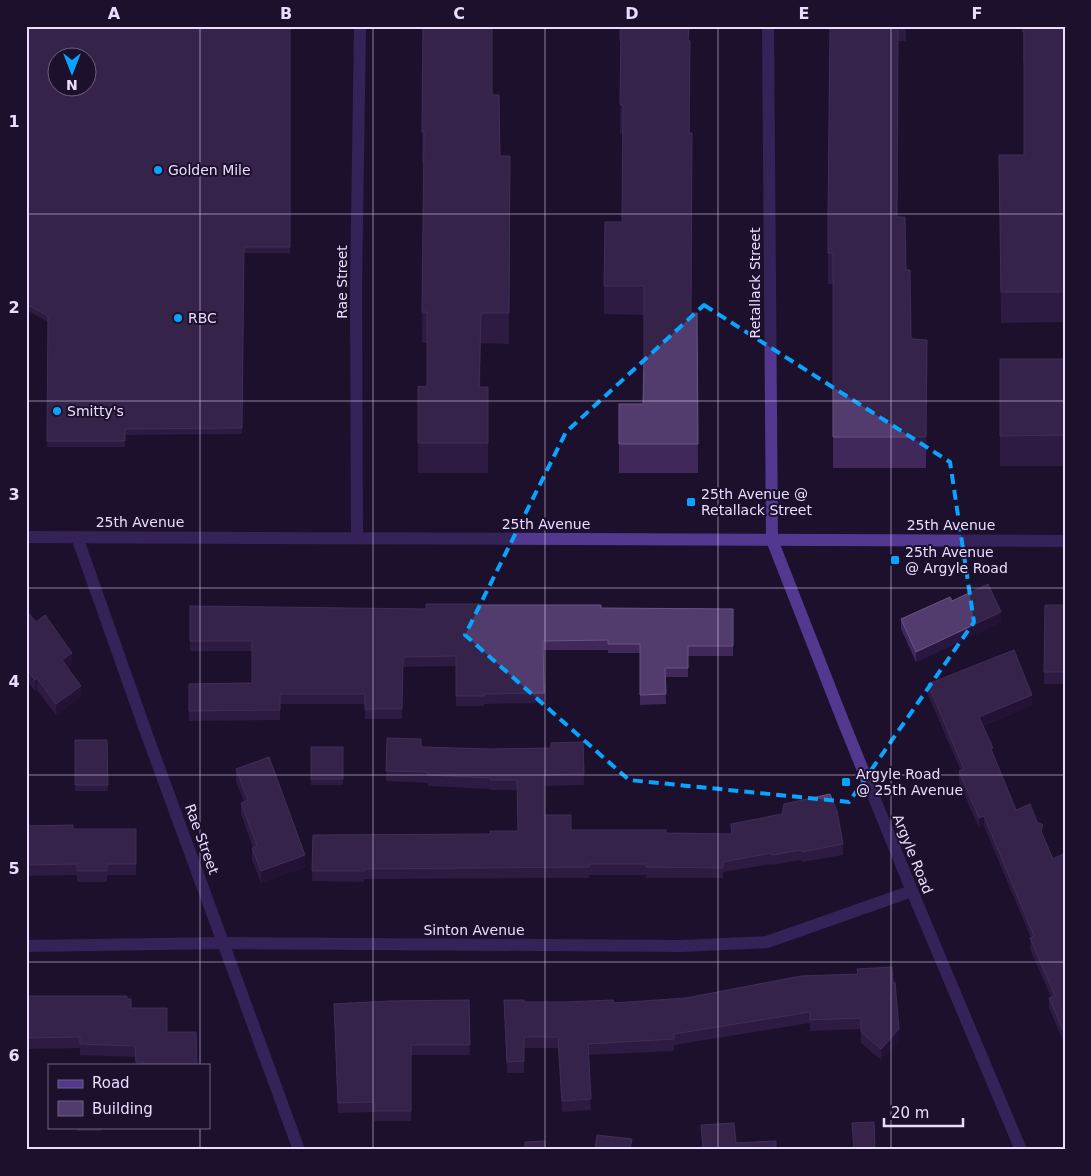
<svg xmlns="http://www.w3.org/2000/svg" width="1091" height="1176" font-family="'DejaVu Sans',sans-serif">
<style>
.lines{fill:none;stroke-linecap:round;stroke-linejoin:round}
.minor{stroke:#53388f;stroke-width:12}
.tertiary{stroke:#53388f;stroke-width:12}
.wall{fill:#40285b}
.shaded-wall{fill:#2a1641}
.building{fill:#523b6d;stroke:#6a5484;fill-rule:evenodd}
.marked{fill:none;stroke:#08a4ff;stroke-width:4;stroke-dasharray:10 6;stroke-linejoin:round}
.grid{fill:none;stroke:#e9dcff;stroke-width:1;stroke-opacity:0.55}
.poi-dot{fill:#08a4ff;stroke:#1d102d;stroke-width:2}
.labels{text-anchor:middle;stroke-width:4;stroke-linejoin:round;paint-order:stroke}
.poi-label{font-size:14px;fill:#e9dcff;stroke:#1d102d;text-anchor:start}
.street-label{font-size:14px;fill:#e9dcff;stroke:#1d102d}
.neatline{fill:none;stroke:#e9dcff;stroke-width:2}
.grid-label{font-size:16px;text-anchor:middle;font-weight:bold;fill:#e9dcff}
</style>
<rect width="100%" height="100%" fill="#1d102d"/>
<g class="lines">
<g class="minor">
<polyline points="768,26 772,540"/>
<polyline points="26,946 224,943 681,946 767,942 912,891"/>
</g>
<g class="tertiary">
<polyline points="26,537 1065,541"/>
<polyline points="77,537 147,735 299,1150"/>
<polyline points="357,537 356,288 360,26"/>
<polyline points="772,540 843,721 912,891 1021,1150"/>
</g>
</g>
<g class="wall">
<polygon points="26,26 290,26 290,253 244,253 242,434 125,435 125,447 47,447 48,322 26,310"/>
<polygon points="423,26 492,95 500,156 510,156 509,344 481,343 480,387 488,387 488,473 418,473 418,386 427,387 427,343 422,343 424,163 422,163"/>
<polygon points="619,26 689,26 691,313 697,313 698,473 619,473 619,404 643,404 644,359 644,315 604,314 604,286 622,222 623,133 620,133 621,41 619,41"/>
<polygon points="830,26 906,26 906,41 898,41 897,217 906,270 911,339 927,340 926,468 833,468 833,284 828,284 828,217"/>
<polygon points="1023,26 1065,26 1065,322 1001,323 999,155 1024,155 1024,62 1023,62"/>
<rect x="1000" y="359" width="65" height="107"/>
<polygon points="952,601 1001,622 916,662 901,629 901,619"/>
<polygon points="480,605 601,608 733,609 733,656 688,656 688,677 665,677 666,704 640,705 640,653 608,653 608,650 543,650 544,703 484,704 484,706 456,706 456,666 403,667 402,719 365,719 365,704 280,704 280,720 189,721 189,684 252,683 252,651 190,651 190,606 426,609"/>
<polygon points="1045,605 1065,605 1065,684 1044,684"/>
<polygon points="26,611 72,664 68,667 81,697 56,715 37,690 35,691 26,679"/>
<polygon points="928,684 1032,705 983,726 993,756 1016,810 1043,836 1053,859 1065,853 1065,1045 1049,1008 1049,998 1051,997 1030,949 1031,938 984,826 979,828 959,782 959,771 961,771 928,695"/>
<polygon points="387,738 421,747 490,749 551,748 583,742 584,785 544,786 544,815 571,830 666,833 731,834 731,824 843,844 843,855 802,862 801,860 772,865 771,864 723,872 723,878 646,878 646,875 589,875 589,878 364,879 364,882 312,881 313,835 490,834 518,831 517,790 490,790 490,789 428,786 428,783 386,781"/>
<polygon points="75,740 107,740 108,791 75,791"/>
<rect x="311" y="747" width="32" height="38"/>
<polygon points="236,769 305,867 261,883 252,860 252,848 253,848 241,814 241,803 244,802 236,781"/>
<polygon points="26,826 73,829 136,829 136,875 107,875 107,882 77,882 77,875 26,876"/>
<polygon points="801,976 899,1040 881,1060 861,1043 861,1029 810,1031 810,1023 674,1045 674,1051 588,1055 591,1110 562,1112 558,1048 524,1048 524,1073 507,1073 504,1000 524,1002 614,1003 686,998"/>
<polygon points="26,996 127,999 131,1008 167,1032 197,1065 136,1065 135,1057 80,1055 80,1048 26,1049"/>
<polygon points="469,1000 470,1055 411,1055 411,1121 374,1121 374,1112 338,1113 334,1004"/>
<rect x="77" y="1127" width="24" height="4"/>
</g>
<g class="shaded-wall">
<polygon points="1001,612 1001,622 916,662 916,652"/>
<polygon points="72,653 72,664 62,671 62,660"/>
<polygon points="37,678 37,690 35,691 35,680"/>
<polygon points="81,686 81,697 56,715 56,704"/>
<polygon points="1032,695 1032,705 979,727 979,717"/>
<polygon points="984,816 984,826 979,828 979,818"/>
<polygon points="305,855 305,867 261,883 261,871"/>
<polygon points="899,1029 899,1040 881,1060 881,1049"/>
</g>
<g class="building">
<path d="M 26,26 L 290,26 L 290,247 L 244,247 L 242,428 L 125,429 L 125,441 L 47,441 L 48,316 L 26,304 ZM 58,58 L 88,58 L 88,88 L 58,88 Z"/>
<polygon points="423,26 492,26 492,95 499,95 500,156 510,156 509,313 481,313 479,387 488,387 488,443 418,443 418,386 427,387 427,312 422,312 424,132 422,132"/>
<polygon points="621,26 689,26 688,41 690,41 689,133 692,133 691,313 697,313 698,444 619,444 619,404 643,404 644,359 644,286 604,286 605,222 622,222 623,105 620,104"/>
<polygon points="830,26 898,26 897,217 905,217 906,270 910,270 911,339 927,340 926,437 833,437 833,253 828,253 828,217"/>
<polygon points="1023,26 1065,26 1065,292 1001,292 999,155 1024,155 1024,32 1023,32"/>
<polygon points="1000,359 1065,359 1065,435 1000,436"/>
<polygon points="988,584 1001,612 916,652 901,619 950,597 952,601"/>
<polygon points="426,604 480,604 480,605 601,605 601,608 733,609 733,646 688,646 688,668 665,668 666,694 640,695 640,644 608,644 608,640 543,641 544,693 484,694 484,696 456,696 456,656 403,657 402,709 365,709 365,694 280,694 280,710 189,711 189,684 252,683 252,641 190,641 190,606 426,609"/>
<polygon points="1045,605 1065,605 1065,672 1044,672"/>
<polygon points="26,611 27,611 36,622 45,615 72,653 62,660 81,686 56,704 37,678 35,680 26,668"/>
<polygon points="1014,650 1032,695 979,717 993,748 991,749 1016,810 1030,804 1037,822 1043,825 1041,831 1053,859 1065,853 1065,1035 1049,998 1055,996 1030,938 1034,936 984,816 979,818 959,771 964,769 928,684"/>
<polygon points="387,738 421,739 421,747 490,749 551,748 551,743 583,742 584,774 544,775 544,815 571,815 571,830 666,830 666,833 732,834 731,824 782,814 784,804 830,794 837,811 843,844 802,852 801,850 772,855 771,853 723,862 723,868 646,867 646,864 589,864 589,867 364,869 364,871 312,871 313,835 490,834 490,831 518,831 517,780 490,780 490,778 428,775 428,772 386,771"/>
<polygon points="75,740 107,740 108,785 75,785"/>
<rect x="311" y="747" width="32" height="32"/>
<polygon points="269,757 305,855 261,871 252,848 257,846 241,803 248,800 236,769"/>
<polygon points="73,825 73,829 136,829 136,864 107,864 107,871 77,871 77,864 26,865 26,826"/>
<polygon points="892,967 893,983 895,982 899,1029 881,1049 861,1032 861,1018 810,1020 810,1012 674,1034 674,1039 588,1044 591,1099 562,1101 558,1037 524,1037 524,1061 507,1062 504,1000 524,1000 524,1002 566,1002 613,1000 614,1003 686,998 801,976 858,974 857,969"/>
<polygon points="26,996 127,996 127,999 131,999 131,1008 167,1008 167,1032 196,1032 197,1065 143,1065 143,1062 136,1062 135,1046 80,1044 80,1037 26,1038"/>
<polygon points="469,1000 470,1045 411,1045 411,1111 374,1111 374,1102 338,1103 334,1004 390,1001"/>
<polygon points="874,1122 875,1150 854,1150 852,1123"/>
<polygon points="734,1123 736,1143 776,1141 776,1150 703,1150 701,1125"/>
<polygon points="597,1135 632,1139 630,1150 595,1150"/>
<polygon points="545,1141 545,1150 512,1150 511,1148 525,1147 525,1142"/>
</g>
<path d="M0 0H1091V1176H0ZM 704,305 L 950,462 L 974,622 L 849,802 L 629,780 L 465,635 L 566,432 Z" fill="#1d102d" fill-opacity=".55" fill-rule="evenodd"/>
<path class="marked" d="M 704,305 L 950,462 L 974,622 L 849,802 L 629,780 L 465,635 L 566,432 Z"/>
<path class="grid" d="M 200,26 L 200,1065M 373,26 L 373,1150M 545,26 L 545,1150M 718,26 L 718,1150M 891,26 L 891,1150M 26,214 L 1065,214M 26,401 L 1065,401M 26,588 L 1065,588M 26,775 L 1065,775M 26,962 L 1065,962M 200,1127 L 200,1150"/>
<g class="poi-dot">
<circle cx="158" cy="170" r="5"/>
<circle cx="178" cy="318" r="5"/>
<circle cx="57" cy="411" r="5"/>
<rect x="686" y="497" width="10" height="10" rx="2.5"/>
<rect x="890" y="555" width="10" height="10" rx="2.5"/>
<rect x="841" y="777" width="10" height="10" rx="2.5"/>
</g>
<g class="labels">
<g class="poi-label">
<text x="168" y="175">Golden Mile</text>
<text x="188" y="323">RBC</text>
<text x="67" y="416">Smitty's</text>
<text x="701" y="499">25th Avenue @<tspan x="701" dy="16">Retallack Street</tspan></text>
<text x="905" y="557">25th Avenue<tspan x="905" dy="16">@ Argyle Road</tspan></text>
<text x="856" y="779">Argyle Road<tspan x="856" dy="16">@ 25th Avenue</tspan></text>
</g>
<g class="street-label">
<text transform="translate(342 282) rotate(-90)" y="5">Rae Street</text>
<text transform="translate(755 283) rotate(-90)" y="5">Retallack Street</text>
<text x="140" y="527">25th Avenue</text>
<text x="546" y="529">25th Avenue</text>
<text x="951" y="530">25th Avenue</text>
<text transform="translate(202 839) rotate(70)" y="5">Rae Street</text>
<text transform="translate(913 854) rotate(68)" y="5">Argyle Road</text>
<text x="474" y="935">Sinton Avenue</text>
</g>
</g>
<rect width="1091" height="1176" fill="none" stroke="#1d102d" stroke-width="55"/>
<rect x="48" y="1064" width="162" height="65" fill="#1d102d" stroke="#6f6281"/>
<rect x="58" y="1080" width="25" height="8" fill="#53388f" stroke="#6f6281"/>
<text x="92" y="1088" font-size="15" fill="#e9dcff">Road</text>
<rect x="58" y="1101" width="25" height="15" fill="#523b6d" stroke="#6f6281"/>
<text x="92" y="1114" font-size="15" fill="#e9dcff">Building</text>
<g transform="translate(72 72) rotate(180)"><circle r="24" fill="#1d102d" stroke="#6f6281"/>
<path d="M0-4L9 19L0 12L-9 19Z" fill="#08a4ff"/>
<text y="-8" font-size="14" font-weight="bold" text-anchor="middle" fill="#e9dcff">N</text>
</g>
<path d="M884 1118v8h79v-8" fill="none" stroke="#e9dcff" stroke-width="2.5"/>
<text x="891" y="1118" font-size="15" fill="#e9dcff" stroke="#1d102d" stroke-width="4" paint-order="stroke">20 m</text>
<rect x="28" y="28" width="1036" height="1120" class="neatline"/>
<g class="grid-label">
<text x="114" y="19">A</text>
<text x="286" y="19">B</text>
<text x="459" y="19">C</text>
<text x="632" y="19">D</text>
<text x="804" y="19">E</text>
<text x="977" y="19">F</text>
<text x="14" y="127">1</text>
<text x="14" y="313">2</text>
<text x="14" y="500">3</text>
<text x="14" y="687">4</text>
<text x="14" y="874">5</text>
<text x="14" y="1061">6</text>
</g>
</svg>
